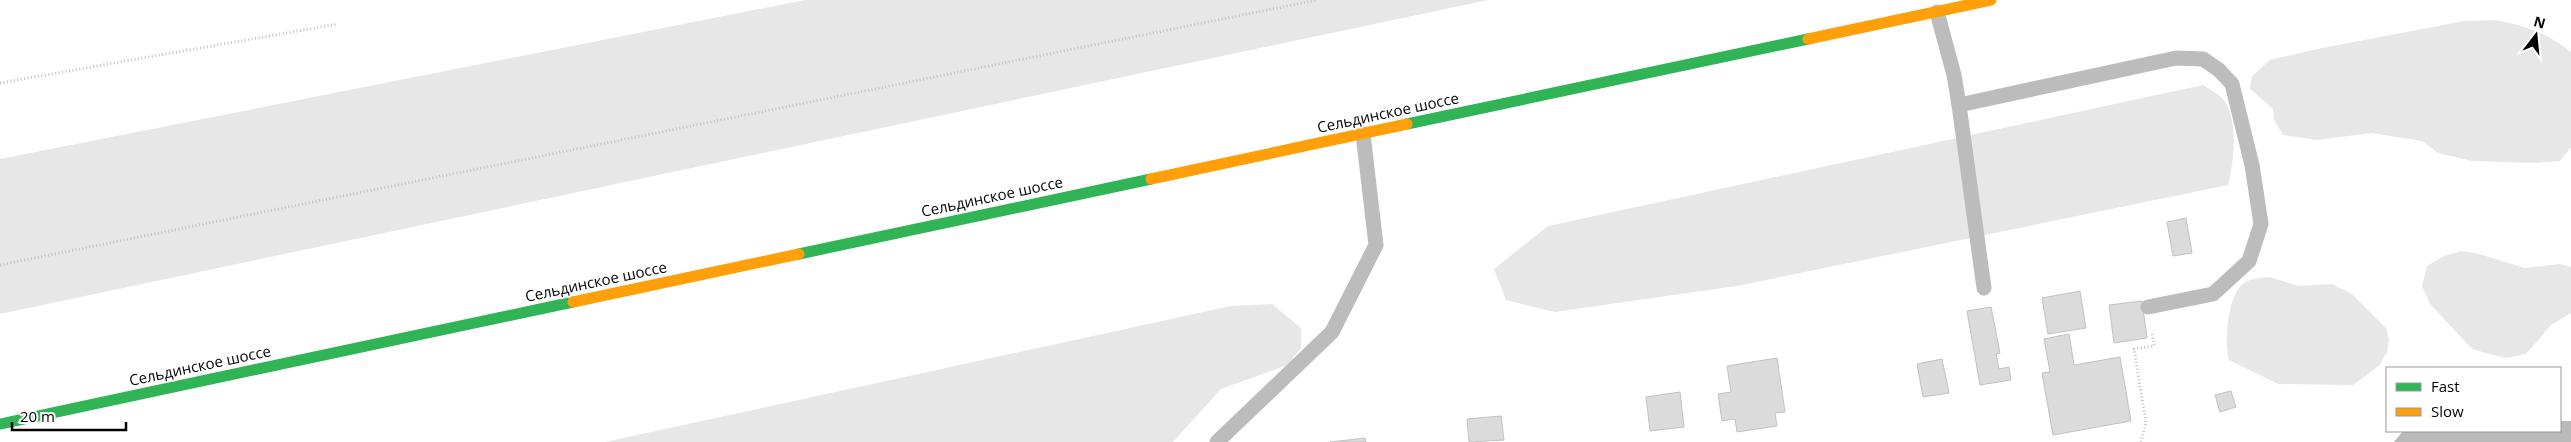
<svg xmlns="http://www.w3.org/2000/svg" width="2571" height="442" font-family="'Open Sans',sans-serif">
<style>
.green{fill:#e7e7e7}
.water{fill:#b9b9b9}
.building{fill:#dbdbdb;stroke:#c2c2c2}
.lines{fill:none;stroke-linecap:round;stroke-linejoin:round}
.path{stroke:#c2c2c2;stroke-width:3;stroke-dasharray:1 2.5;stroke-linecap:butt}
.lane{stroke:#bcbcbc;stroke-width:15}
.fast{stroke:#30b455;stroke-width:11}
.slow{stroke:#ff9f0a;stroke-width:11}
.labels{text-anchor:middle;stroke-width:4;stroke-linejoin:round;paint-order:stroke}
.street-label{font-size:15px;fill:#000;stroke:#fff}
</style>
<rect width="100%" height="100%" fill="#fff"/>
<g class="green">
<polygon points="805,0 1488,0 0,314 0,159"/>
<path d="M 2493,20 C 2522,24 2548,33 2571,52 L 2571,147 L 2560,161 L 2535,163 L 2472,161 L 2438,153 L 2422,141 L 2372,133 L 2317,140 L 2283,135 L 2274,120 L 2273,109 L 2250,89 L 2252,76 L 2270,60 L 2317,49 L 2464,21 Z"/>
<path d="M 2203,85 C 2209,89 2219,94 2223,99 C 2239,118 2234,163 2228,185 L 1737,286 L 1555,312 L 1506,300 L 1494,269 L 1548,226 Z"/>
<polygon points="2462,251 2479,254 2525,268 2560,264 2571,267 2571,313 2551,325 2526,354 2506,358 2486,353 2472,349 2430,304 2422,286 2427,266 2444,256"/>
<path d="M 2270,277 L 2298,286 L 2332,284 L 2352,294 L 2386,328 L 2389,339 L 2387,352 L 2380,365 L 2353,385 L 2278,384 L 2229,360 C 2224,342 2227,296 2244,283 C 2252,278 2261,278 2270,277 Z"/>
<polygon points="1272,304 1301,328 1301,348 1287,365 1221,389 1173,442 605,442 1231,306"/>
</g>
<polygon class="water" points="2560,421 2571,421 2571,442 2394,442 2403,431 2560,431"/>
<g class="building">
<polygon points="2186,218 2192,253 2173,256 2167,222"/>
<polygon points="2080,291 2086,328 2048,334 2042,298"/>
<polygon points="2142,301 2147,338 2114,343 2109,305"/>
<polygon points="1991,307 2000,353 1996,354 1999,369 2009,367 2011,380 1980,385 1967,311"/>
<polygon points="2069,334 2074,365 2120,357 2131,421 2053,435 2042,373 2050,372 2044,339"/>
<polygon points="1777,358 1785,412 1775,413 1777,426 1737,432 1735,419 1722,421 1718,394 1731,392 1727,366"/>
<polygon points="1942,359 1949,393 1923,397 1917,364"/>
<polygon points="2231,391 2236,407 2220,412 2215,395"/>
<polygon points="1680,392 1684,427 1650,431 1646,397"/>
<polygon points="1501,416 1504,440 1469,442 1467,419"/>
<polygon points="1365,438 1366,442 1330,442"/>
</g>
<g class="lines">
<g class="path">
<polyline points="0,83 338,24"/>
<polyline points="0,265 1317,0"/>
<polyline points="2141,442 2146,423 2134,349 2154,346 2152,333"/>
</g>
<g class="lane">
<polyline points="1937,12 1954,75 1959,105 2176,58 2203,59 2219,70 2232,84 2252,165 2261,224 2249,261 2213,294 2148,307"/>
<polyline points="1959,105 1984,288"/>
<polyline points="1217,442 1332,332 1376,245 1363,134"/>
</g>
<g class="fast">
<polyline points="1407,124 1808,39"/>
<polyline points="799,254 1151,179"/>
<polyline points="0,424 573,302"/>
</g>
<g class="slow">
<polyline points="1808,39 1991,0"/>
<polyline points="1151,179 1407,124"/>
<polyline points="573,302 799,254"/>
</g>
</g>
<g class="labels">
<g class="street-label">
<text transform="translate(1388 113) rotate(-12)" y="5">Сельдинское шоссе</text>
<text transform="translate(992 197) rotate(-12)" y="5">Сельдинское шоссе</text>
<text transform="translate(596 282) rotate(-12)" y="5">Сельдинское шоссе</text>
<text transform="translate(200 366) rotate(-12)" y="5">Сельдинское шоссе</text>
</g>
</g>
<rect x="2386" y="367" width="175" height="65" fill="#ffffff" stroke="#999999"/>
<rect x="2396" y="383" width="25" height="8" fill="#30b455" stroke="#999999"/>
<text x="2431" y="392" font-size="15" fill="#000000">Fast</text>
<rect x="2396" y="408" width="25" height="8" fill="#ff9f0a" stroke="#999999"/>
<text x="2431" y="417" font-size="15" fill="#000000">Slow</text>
<g transform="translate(2536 35) rotate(16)" stroke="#ffffff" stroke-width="4" paint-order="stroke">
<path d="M0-4L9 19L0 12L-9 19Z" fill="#000000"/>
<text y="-8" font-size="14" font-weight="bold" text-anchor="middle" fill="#000000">N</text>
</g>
<path d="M12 422v8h114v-8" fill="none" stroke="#000000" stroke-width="2.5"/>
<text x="20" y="422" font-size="15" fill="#000000" stroke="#ffffff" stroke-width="4" paint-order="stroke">20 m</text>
</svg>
